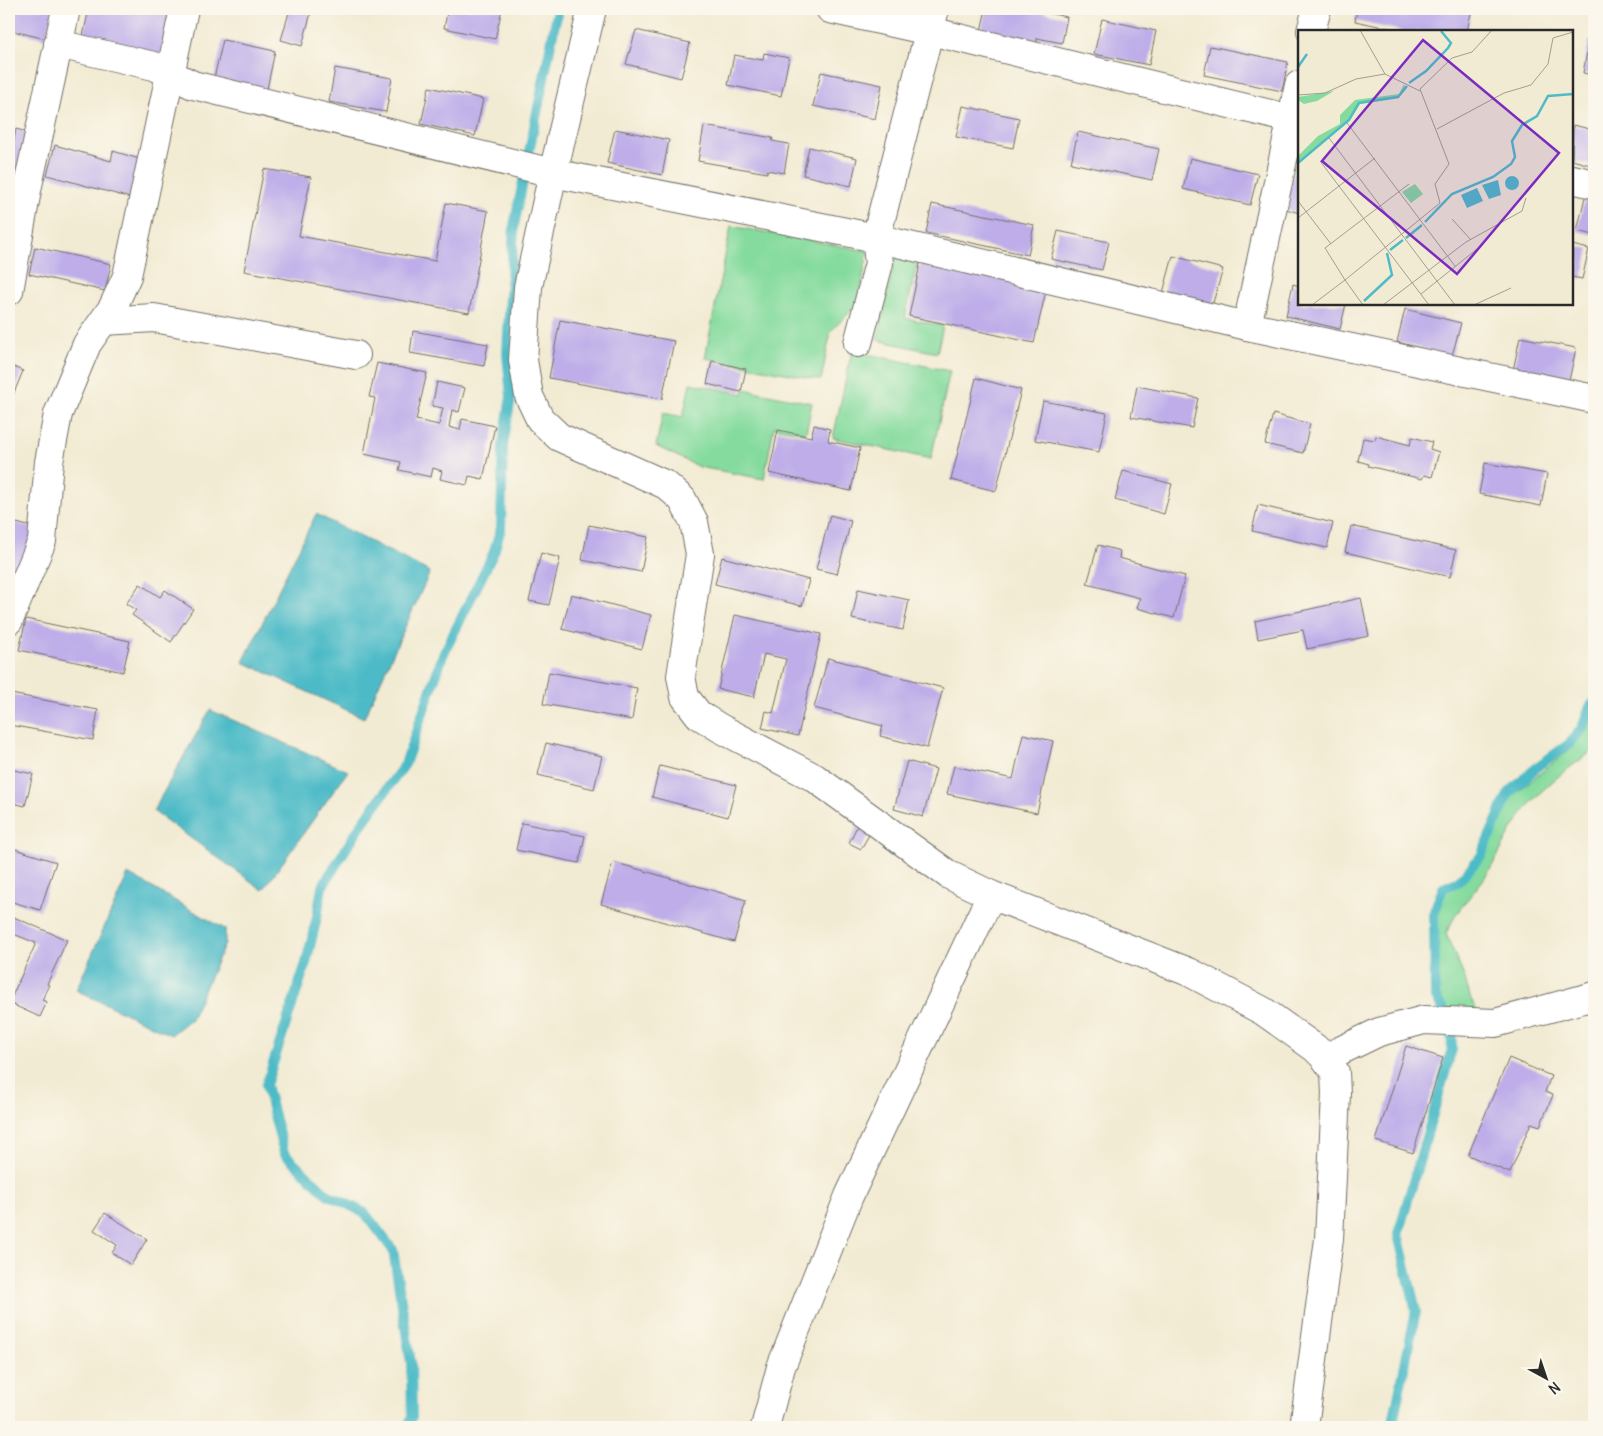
<svg xmlns="http://www.w3.org/2000/svg" width="1603" height="1436" font-family="Delius,sans-serif">
<style>
.green{fill:#85db9e;stroke:#588364}
.water{fill:#4ebbc7;stroke:#3c7379}
.lines{fill:none;stroke-linecap:round;stroke-linejoin:round}
.stream{stroke:#4ebbc7;stroke-width:10}
.building{fill:#beade9}
.minor-casing{stroke:#716e66;stroke-width:30}
.minor{stroke:#fff;stroke-width:28}
.inset-river{fill:none;stroke:#4ebbc7;stroke-width:2.5}
.inset-road{fill:none;stroke:#a29e90;stroke-width:1}
.view{fill:#7b2cbf;fill-opacity:0.15;stroke:#7b2cbf;stroke-width:2.5}
.inset-edge{fill:none;stroke:#2b2b2b;stroke-width:2.5}
</style>
<rect width="100%" height="100%" fill="#fbf7ec"/>
<filter id="ink" filterUnits="userSpaceOnUse"><feTurbulence type="fractalNoise" baseFrequency=".02" numOctaves="2"/><feDisplacementMap in="SourceGraphic" scale="10" xChannelSelector="R" yChannelSelector="G"/><feConvolveMatrix kernelMatrix="1 2 1 2 8 2 1 2 1" color-interpolation-filters="sRGB"/></filter>
<filter id="wash" filterUnits="userSpaceOnUse"><feTurbulence type="fractalNoise" baseFrequency=".0096" numOctaves="4" result="noise"/><feDisplacementMap in="SourceGraphic" scale="20" xChannelSelector="R" yChannelSelector="G"/><feGaussianBlur stdDeviation="1.12" result="paint"/><feColorMatrix in="noise" values="0 0 0 0 0 0 0 0 0 0 0 0 0 0 0 0 0 1.4 0 .05"/><feComposite in="paint" operator="in"/></filter>
<g filter="url(#wash)">
<rect width="100%" height="100%" fill="#f2ebd3"/>
<g class="green">
<polygon points="731,226 868,251 858,304 831,331 821,380 705,358"/>
<polygon points="895,258 917,263 905,318 943,326 937,353 877,340"/>
<polygon points="852,351 950,371 931,459 833,438"/>
<polygon points="690,383 743,394 744,389 812,403 806,433 774,427 764,479 699,467 656,446 663,413 683,417"/>
<path d="M 1594,712 L 1594,750 C 1567,769 1539,789 1520,817 C 1506,837 1497,861 1483,880 C 1467,901 1457,909 1446,934 L 1465,979 L 1470,997 L 1477,1011 L 1452,1016 L 1438,993 L 1438,910 L 1447,890 L 1460,884 L 1484,858 L 1512,796 L 1571,748 L 1586,731 Z"/>
</g>
<g class="water">
<polygon points="316,514 430,572 364,718 243,662"/>
<polygon points="210,710 348,771 263,890 153,811"/>
<polygon points="128,874 225,929 225,944 191,1019 171,1035 76,990"/>
</g>
<g class="lines">
<g class="stream">
<polyline points="408,1427 412,1417 411,1363 393,1250 365,1213 327,1194 284,1153 266,1085 306,963 317,917 322,887 359,828 405,764 443,655 494,552 501,528 503,445 511,397 507,353 514,226 558,9"/>
<polyline points="1392,1427 1416,1311 1398,1234 1452,1049 1451,1022 1435,996 1434,911 1443,888 1459,881 1481,856 1508,794 1538,766 1569,744 1582,728 1590,707 1594,702"/>
</g>
</g>
<g id="blocks">
<g class="building">
<polygon points="9,9 53,9 46,39 9,30"/>
<polygon points="89,9 173,9 161,58 82,40"/>
<polygon points="290,9 312,9 302,46 281,40"/>
<polygon points="448,9 502,9 495,39 444,28"/>
<polygon points="986,9 1044,9 1043,12 1067,17 1062,43 1037,38 1037,43 981,31"/>
<polygon points="1357,9 1472,9 1467,31 1402,31 1355,21"/>
<polygon points="1102,19 1156,31 1149,65 1094,54"/>
<polygon points="636,30 690,43 681,78 626,64"/>
<polygon points="223,40 275,51 267,89 214,78"/>
<polygon points="1589,41 1594,42 1594,75 1583,73"/>
<polygon points="1210,46 1288,62 1282,91 1204,75"/>
<polygon points="764,53 789,58 781,96 728,85 734,55 763,60"/>
<polygon points="335,68 392,78 386,112 329,102"/>
<polygon points="821,72 882,85 875,119 813,106"/>
<polygon points="429,87 483,99 475,136 421,124"/>
<polygon points="963,106 1019,118 1013,148 956,137"/>
<polygon points="1573,125 1594,130 1594,166 1572,160"/>
<polygon points="704,126 773,138 772,141 789,144 784,173 767,170 767,173 698,161"/>
<polygon points="16,129 34,134 26,173 9,169"/>
<polygon points="615,129 669,140 662,175 607,163"/>
<polygon points="1078,132 1159,149 1152,180 1071,163"/>
<polygon points="55,145 111,161 113,151 146,161 134,199 47,175"/>
<polygon points="809,147 857,158 851,186 803,175"/>
<polygon points="1190,158 1258,174 1250,205 1183,189"/>
<polygon points="1297,162 1299,162 1299,213 1283,208"/>
<polygon points="264,169 311,177 299,236 435,261 446,203 488,211 469,313 244,271"/>
<polygon points="1586,193 1594,195 1594,235 1577,231"/>
<polygon points="932,204 1034,225 1028,255 926,233"/>
<polygon points="1058,231 1109,242 1102,270 1051,259"/>
<polygon points="1572,245 1589,249 1582,279 1572,277"/>
<polygon points="35,247 111,264 105,291 29,274"/>
<polygon points="1173,256 1223,269 1212,306 1163,293"/>
<polygon points="921,259 1047,286 1034,343 909,316"/>
<polygon points="1293,284 1299,286 1299,304 1346,304 1340,329 1286,316"/>
<polygon points="1405,309 1461,323 1452,356 1397,342"/>
<polygon points="560,320 674,341 662,399 549,378"/>
<polygon points="413,331 488,344 484,366 410,353"/>
<polygon points="1520,337 1576,348 1569,381 1513,371"/>
<polygon points="712,361 746,369 741,392 707,384"/>
<polygon points="377,363 427,373 416,420 439,425 443,408 432,406 437,382 465,388 459,412 452,410 449,427 460,430 462,419 495,426 483,479 469,476 467,485 440,479 442,471 433,468 431,477 399,470 401,462 364,454 375,398 369,397"/>
<polygon points="9,365 23,371 11,400 9,399"/>
<polygon points="976,378 1021,390 996,491 951,480"/>
<polygon points="1137,386 1198,398 1192,428 1131,417"/>
<polygon points="1043,401 1107,413 1099,452 1035,440"/>
<polygon points="1273,414 1310,424 1303,453 1265,444"/>
<polygon points="814,425 830,429 828,441 860,448 851,491 769,473 778,430 811,437"/>
<polygon points="1376,436 1410,445 1412,437 1432,442 1430,449 1439,452 1432,477 1424,475 1422,479 1368,466 1369,464 1358,461 1363,438 1375,440"/>
<polygon points="1485,463 1547,474 1541,506 1479,494"/>
<polygon points="1123,471 1172,484 1164,514 1115,500"/>
<polygon points="1258,505 1333,523 1327,548 1252,531"/>
<polygon points="830,515 851,521 837,574 816,569"/>
<polygon points="9,521 39,529 15,582 9,580"/>
<polygon points="589,525 648,537 641,572 582,560"/>
<polygon points="1351,526 1456,550 1450,577 1345,552"/>
<polygon points="1098,545 1120,551 1119,558 1185,576 1174,618 1137,608 1140,598 1087,584"/>
<polygon points="541,553 560,558 549,605 529,601"/>
<polygon points="722,557 809,580 802,606 715,584"/>
<polygon points="140,584 160,597 165,590 193,609 171,642 132,615 136,610 126,604"/>
<polygon points="858,589 909,600 903,630 852,619"/>
<polygon points="571,594 651,615 642,649 562,629"/>
<polygon points="1361,598 1369,636 1307,649 1303,630 1258,639 1255,621"/>
<polygon points="735,615 821,634 798,736 762,728 766,711 773,713 786,659 764,654 754,697 718,689"/>
<polygon points="26,619 130,641 123,672 19,650"/>
<polygon points="828,658 943,688 927,748 880,736 883,726 814,708"/>
<polygon points="549,672 637,688 632,720 543,704"/>
<polygon points="11,694 98,710 93,740 9,725"/>
<polygon points="1023,734 1053,741 1037,813 947,794 954,766 1013,779"/>
<polygon points="546,743 602,756 594,789 538,775"/>
<polygon points="907,761 936,769 923,817 894,809"/>
<polygon points="660,766 736,785 728,817 652,797"/>
<polygon points="9,769 33,774 25,806 9,802"/>
<polygon points="522,823 585,836 579,863 516,850"/>
<polygon points="857,826 870,833 861,849 849,843"/>
<polygon points="9,847 56,862 40,910 9,901"/>
<polygon points="613,862 746,900 734,942 601,904"/>
<polygon points="9,915 67,940 47,984 49,985 42,1000 47,1002 40,1017 9,1003 36,943 11,933 9,937"/>
<polygon points="1406,1046 1443,1058 1413,1153 1376,1141"/>
<polygon points="1509,1058 1551,1076 1545,1092 1553,1095 1540,1126 1531,1123 1510,1173 1468,1155"/>
<polygon points="105,1213 147,1239 131,1265 112,1253 117,1245 94,1230"/>
</g>
</g>
</g>
<g filter="url(#ink)">
<use href="#blocks" fill-opacity="0" stroke="#716e66" stroke-width="1"/>
<g class="lines">
<defs>
<g id="minor">
<polyline points="592,9 553,173 528,287 523,360 529,396 540,419 559,437 666,485 682,499 694,522 700,554 681,676 685,697 699,715 720,728 815,778 949,875 991,895 1189,972 1263,1011 1315,1048 1325,1058 1335,1072 1336,1094 1329,1239 1304,1427"/>
<polyline points="830,9 930,31 1299,121"/>
<polyline points="1311,31 1317,9"/>
<polyline points="58,44 154,66 193,85 553,173 876,238 1247,326 1594,399"/>
<polyline points="1572,179 1594,184"/>
<polyline points="9,291 27,190 66,9"/>
<polyline points="104,321 154,318 356,355"/>
<polyline points="1247,326 1299,85"/>
<polyline points="858,343 879,263 876,238 935,9"/>
<polyline points="9,620 42,541 49,462 58,414 87,344 113,307 127,276 184,9"/>
<polyline points="1325,1058 1379,1032 1424,1020 1495,1023 1594,996"/>
<polyline points="765,1427 781,1367 849,1196 991,895"/>
</g>
</defs>
<use href="#minor" class="minor-casing"/>
<use href="#minor" class="minor"/>
</g>
</g>
<g transform="translate(1298 30)">
<rect width="275" height="275" fill="#f2ebd3"/>
<path d="M 106,54 L 108,59 L 100,67 L 61,72 L 49,91 L 0,132 L 0,126 L 20,106 L 42,94 L 42,85 L 57,70 L 101,64 ZM 36,61 L 19,71 L 6,74 L 0,70 L 0,67 ZM 117,154 L 125,164 L 113,173 L 104,162 Z" fill="#85db9e"/>
<path d="M207 153a7 7 0 1 1 14 0a7 7 0 1 1-14 0ZM 200,150 L 203,165 L 191,169 L 184,155 ZM 179,158 L 185,171 L 169,178 L 163,165 Z" fill="#4ebbc7"/>
<path class="inset-river" d="M 0,37 L 9,24M 111,53 L 128,41 L 150,18 L 153,13 L 143,1M 0,133 L 51,90 L 61,73 L 100,67 L 109,56M 127,192 L 154,164 L 195,147 L 213,134 L 217,127 L 214,111 L 224,95 L 239,86 L 250,66 L 275,64M 108,208 L 124,195M 92,220 L 105,210M 66,271 L 94,245 L 89,223"/>
<path class="inset-road" d="M 62,0 L 87,44 L 122,61M 0,65 L 27,63 L 58,49 L 87,44M 49,93 L 157,236M 139,99 L 206,63 L 233,55 L 250,34 L 255,8 L 275,2M 31,108 L 157,275M 22,131 L 131,275M 0,171 L 33,214M 0,188 L 77,128M 154,189 L 173,210M 123,264 L 179,219M 14,275 L 47,250 L 27,218 L 111,154M 65,275 L 47,250 L 142,173 L 137,154 L 151,134 L 122,59 L 154,28 L 174,22 L 194,0M 85,275 L 168,212 L 224,181 L 228,168M 176,275 L 213,258"/>
<path class="view" d="M 125,10 L 261,123 L 159,244 L 24,131 Z"/>
<rect width="275" height="275" class="inset-edge"/>
</g>
<rect width="1603" height="1436" fill="none" stroke="#fbf7ec" stroke-width="30"/>
<g transform="translate(1546 1378) rotate(140)" stroke="#fbf7ec" stroke-width="4" paint-order="stroke">
<path d="M0-4L9 19L0 12L-9 19Z" fill="#2b2b2b"/>
<text y="-8" font-size="14" font-weight="bold" text-anchor="middle" fill="#2b2b2b">N</text>
</g>
</svg>
